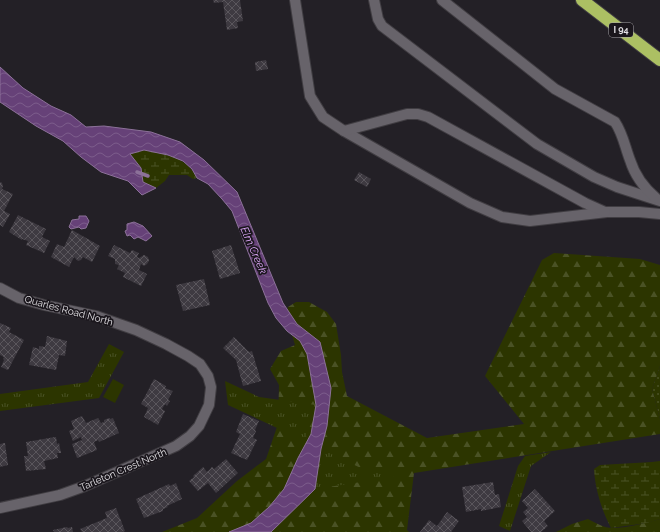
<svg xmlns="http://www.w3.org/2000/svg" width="660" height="532" font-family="Raleway,sans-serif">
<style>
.grass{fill:url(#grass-dots)}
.forest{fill:url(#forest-firs)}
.wetland{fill:url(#wetland-marsh)}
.park{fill:url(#park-tufts)}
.garden{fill:#2c3500}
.water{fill:url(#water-waves);stroke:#8c7199}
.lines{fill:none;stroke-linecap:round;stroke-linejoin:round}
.stream{stroke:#8c7199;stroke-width:3.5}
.building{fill:url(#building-cross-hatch)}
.minor-casing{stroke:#403d42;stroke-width:12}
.highway-casing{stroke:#403d42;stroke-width:14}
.minor{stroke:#67636a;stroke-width:10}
.highway{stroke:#acc063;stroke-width:12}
.labels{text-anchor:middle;stroke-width:3.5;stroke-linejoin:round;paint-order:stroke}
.shield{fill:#1a161c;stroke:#a7a4a9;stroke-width:1}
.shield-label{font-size:9px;font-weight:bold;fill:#e3e1e5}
.street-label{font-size:10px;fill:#e3e1e5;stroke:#1a161c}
.water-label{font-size:11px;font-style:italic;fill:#dea8fa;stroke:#1a161c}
</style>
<defs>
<pattern id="grass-dots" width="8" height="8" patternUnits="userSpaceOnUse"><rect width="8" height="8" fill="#2c3500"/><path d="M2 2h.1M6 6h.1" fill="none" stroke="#4a5225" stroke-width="1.8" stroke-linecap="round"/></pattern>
<pattern id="forest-firs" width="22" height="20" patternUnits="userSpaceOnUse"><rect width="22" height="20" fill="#2c3500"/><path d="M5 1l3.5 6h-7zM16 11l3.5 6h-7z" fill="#4a5225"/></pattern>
<pattern id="wetland-marsh" width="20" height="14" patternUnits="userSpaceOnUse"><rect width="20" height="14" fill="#2c3500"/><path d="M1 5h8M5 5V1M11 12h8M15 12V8" fill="none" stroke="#4a5225"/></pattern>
<pattern id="park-tufts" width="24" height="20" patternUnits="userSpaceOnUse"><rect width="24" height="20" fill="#2c3500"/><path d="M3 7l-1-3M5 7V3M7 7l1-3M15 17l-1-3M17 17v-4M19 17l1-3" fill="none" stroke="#4a5225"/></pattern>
<pattern id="water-waves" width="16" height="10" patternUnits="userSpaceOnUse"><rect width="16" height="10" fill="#664178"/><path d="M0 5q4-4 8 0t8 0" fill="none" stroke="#7c5c8b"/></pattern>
<pattern id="building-cross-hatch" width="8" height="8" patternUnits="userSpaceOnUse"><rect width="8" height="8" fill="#3e3a41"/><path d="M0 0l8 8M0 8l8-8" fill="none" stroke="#5a565c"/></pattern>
</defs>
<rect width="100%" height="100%" fill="#232026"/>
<polygon class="grass" points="660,366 660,419 652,389"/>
<g class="forest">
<polygon points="554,253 640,259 660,265 660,366 652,389 660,419 660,434 414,473 407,530 409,532 162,532 197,518 237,481 266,459 278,424 279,385 270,369 281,351 295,345 292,335 284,322 288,307 296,302 309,302 327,312 336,324 341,355 342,372 347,396 427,438 524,424 485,376 542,260"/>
<path d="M 588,519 C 595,523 605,528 612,528 C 627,528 646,523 660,519 L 660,532 L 556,532 L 572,524 Z"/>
</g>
<g class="wetland">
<path d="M 144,150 C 166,155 186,156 197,178 L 193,179 L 187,175 L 169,175 L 165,181 L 156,188 L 143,182 L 141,168 L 130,154 Z"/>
<path d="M 660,461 L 660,519 L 647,523 L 611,528 C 602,511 595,489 594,469 L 600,465 L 652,462 Z"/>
</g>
<g class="park">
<polygon points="109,344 124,352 99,398 0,411 0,394 88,382"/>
<polygon points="225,381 259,397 316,405 305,441 228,405"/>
<polygon points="321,449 367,471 392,467 394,477 315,489"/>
<polygon points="551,452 531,466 510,531 499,526 518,466 525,456"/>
</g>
<polygon class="garden" points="113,379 124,385 115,403 103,397"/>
<g class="water">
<polygon points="0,67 23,88 51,106 71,115 86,127 104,126 151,132 180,142 204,160 237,192 283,303 297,324 320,342 331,388 327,426 321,449 315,489 271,532 229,532 251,523 269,507 284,489 298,458 311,434 316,405 307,354 300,341 287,331 276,318 268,303 232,211 222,199 208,184 197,178 192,169 183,161 168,155 144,150 130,154 141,168 143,182 156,188 142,195 128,181 101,172 81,157 63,141 36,126 0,102"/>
<polygon points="79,216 86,216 89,221 86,228 81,229 79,227 71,229 69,227 72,220 79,219"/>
<polygon points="134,222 143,226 152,236 146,241 138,237 134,239 130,235 127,236 125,231 127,230 127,224"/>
</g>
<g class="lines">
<polyline class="stream" points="137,172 148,176"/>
</g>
<g class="building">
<polygon points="213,0 240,0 243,21 237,22 238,28 227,30 223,2 214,3"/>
<polygon points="266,60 268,69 256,71 255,62"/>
<polygon points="359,172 371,179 367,187 354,180"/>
<polygon points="0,182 2,183 3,186 2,189 13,194 4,211 10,214 3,227 0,225"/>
<polygon points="18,215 46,229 42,237 50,241 44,253 26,245 28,241 22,239 22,240 9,232"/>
<polygon points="72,230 100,246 92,262 83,257 81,260 78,261 74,257 69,267 51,257 57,244 64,247"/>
<polygon points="114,245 130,253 132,250 139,253 137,257 139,258 144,255 148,257 149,261 147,264 144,266 141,264 139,270 147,274 141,286 123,277 125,273 117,269 119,265 115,264 115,259 108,256"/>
<polygon points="231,245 240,273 220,279 212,251"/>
<polygon points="204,279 210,305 183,311 176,285"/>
<polygon points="0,323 11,328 9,332 24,340 8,370 1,367 4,360 3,359 4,357 0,355"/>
<polygon points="47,336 67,341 65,356 59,355 56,370 29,365 33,347 39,349 39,346 45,347"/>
<polygon points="234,337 249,352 252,351 261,381 243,386 236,360 223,348"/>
<polygon points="154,379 166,386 165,388 173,391 168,400 170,401 167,406 165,404 162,409 165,411 158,425 144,417 148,408 141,404"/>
<polygon points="243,414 259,421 255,430 256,431 253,438 257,440 247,460 231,453 240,434 236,432"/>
<polygon points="82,416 86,423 98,418 101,423 104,422 104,420 109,418 110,419 113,418 119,433 99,442 98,440 94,442 97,450 77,458 72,444 82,440 81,437 73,441 69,431 74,429 71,421"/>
<polygon points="55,437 56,437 57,444 59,443 61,453 57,453 58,458 44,461 46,469 26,471 24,456 28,456 26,442"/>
<polygon points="5,443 8,465 0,467 0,444"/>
<polygon points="226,459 238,473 216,493 208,483 198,491 189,481 194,477 193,476 203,467 207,472 212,467 214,469"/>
<polygon points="493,482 495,495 499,494 501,507 481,511 481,509 466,512 462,487"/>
<polygon points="176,483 182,499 167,506 168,507 163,509 163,511 144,518 136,499 169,484 170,486"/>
<polygon points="535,489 555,511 544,521 548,526 541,532 531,532 522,521 527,517 523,512 528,508 522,501"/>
<polygon points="116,508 125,531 122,532 82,532 80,529 107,518 105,512"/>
<polygon points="447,512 459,521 451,532 420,532 429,520 437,526"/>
<polygon points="67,527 68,528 72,527 73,532 54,532 53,530"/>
</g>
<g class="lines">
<defs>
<g id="minor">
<polyline points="295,0 310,96 323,117 344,131 470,203 502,217 530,221 607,212 639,212 660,214"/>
<polyline points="374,0 378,19 382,26 537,144 594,177 617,187 660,201"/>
<path d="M 442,0 L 555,89 L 615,122 C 623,134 625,147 630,160 C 635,176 643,187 656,198"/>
<polyline points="344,131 407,114 418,114 428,117 585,203 605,212"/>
<polyline points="0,288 19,298 44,305 96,316 136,330 166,344 188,356 200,364 208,376 211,387 209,405 199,426 190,436 176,446 85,486 60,495 0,508"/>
</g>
<polyline id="highway" points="582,0 660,60"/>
</defs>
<use href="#minor" class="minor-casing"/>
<use href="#highway" class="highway-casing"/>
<use href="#minor" class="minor"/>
<use href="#highway" class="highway"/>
</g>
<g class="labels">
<rect class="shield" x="609" y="23" width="24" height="14" rx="3"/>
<g class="shield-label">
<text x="621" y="33">I 94</text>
</g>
<g class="street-label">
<text transform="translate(69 310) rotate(15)" y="4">Quarles Road North</text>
<text transform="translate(123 469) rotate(-23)" y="4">Tarleton Crest North</text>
</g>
<g class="water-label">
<text transform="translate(254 250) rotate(66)" y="4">Elm Creek</text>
</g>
</g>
</svg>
